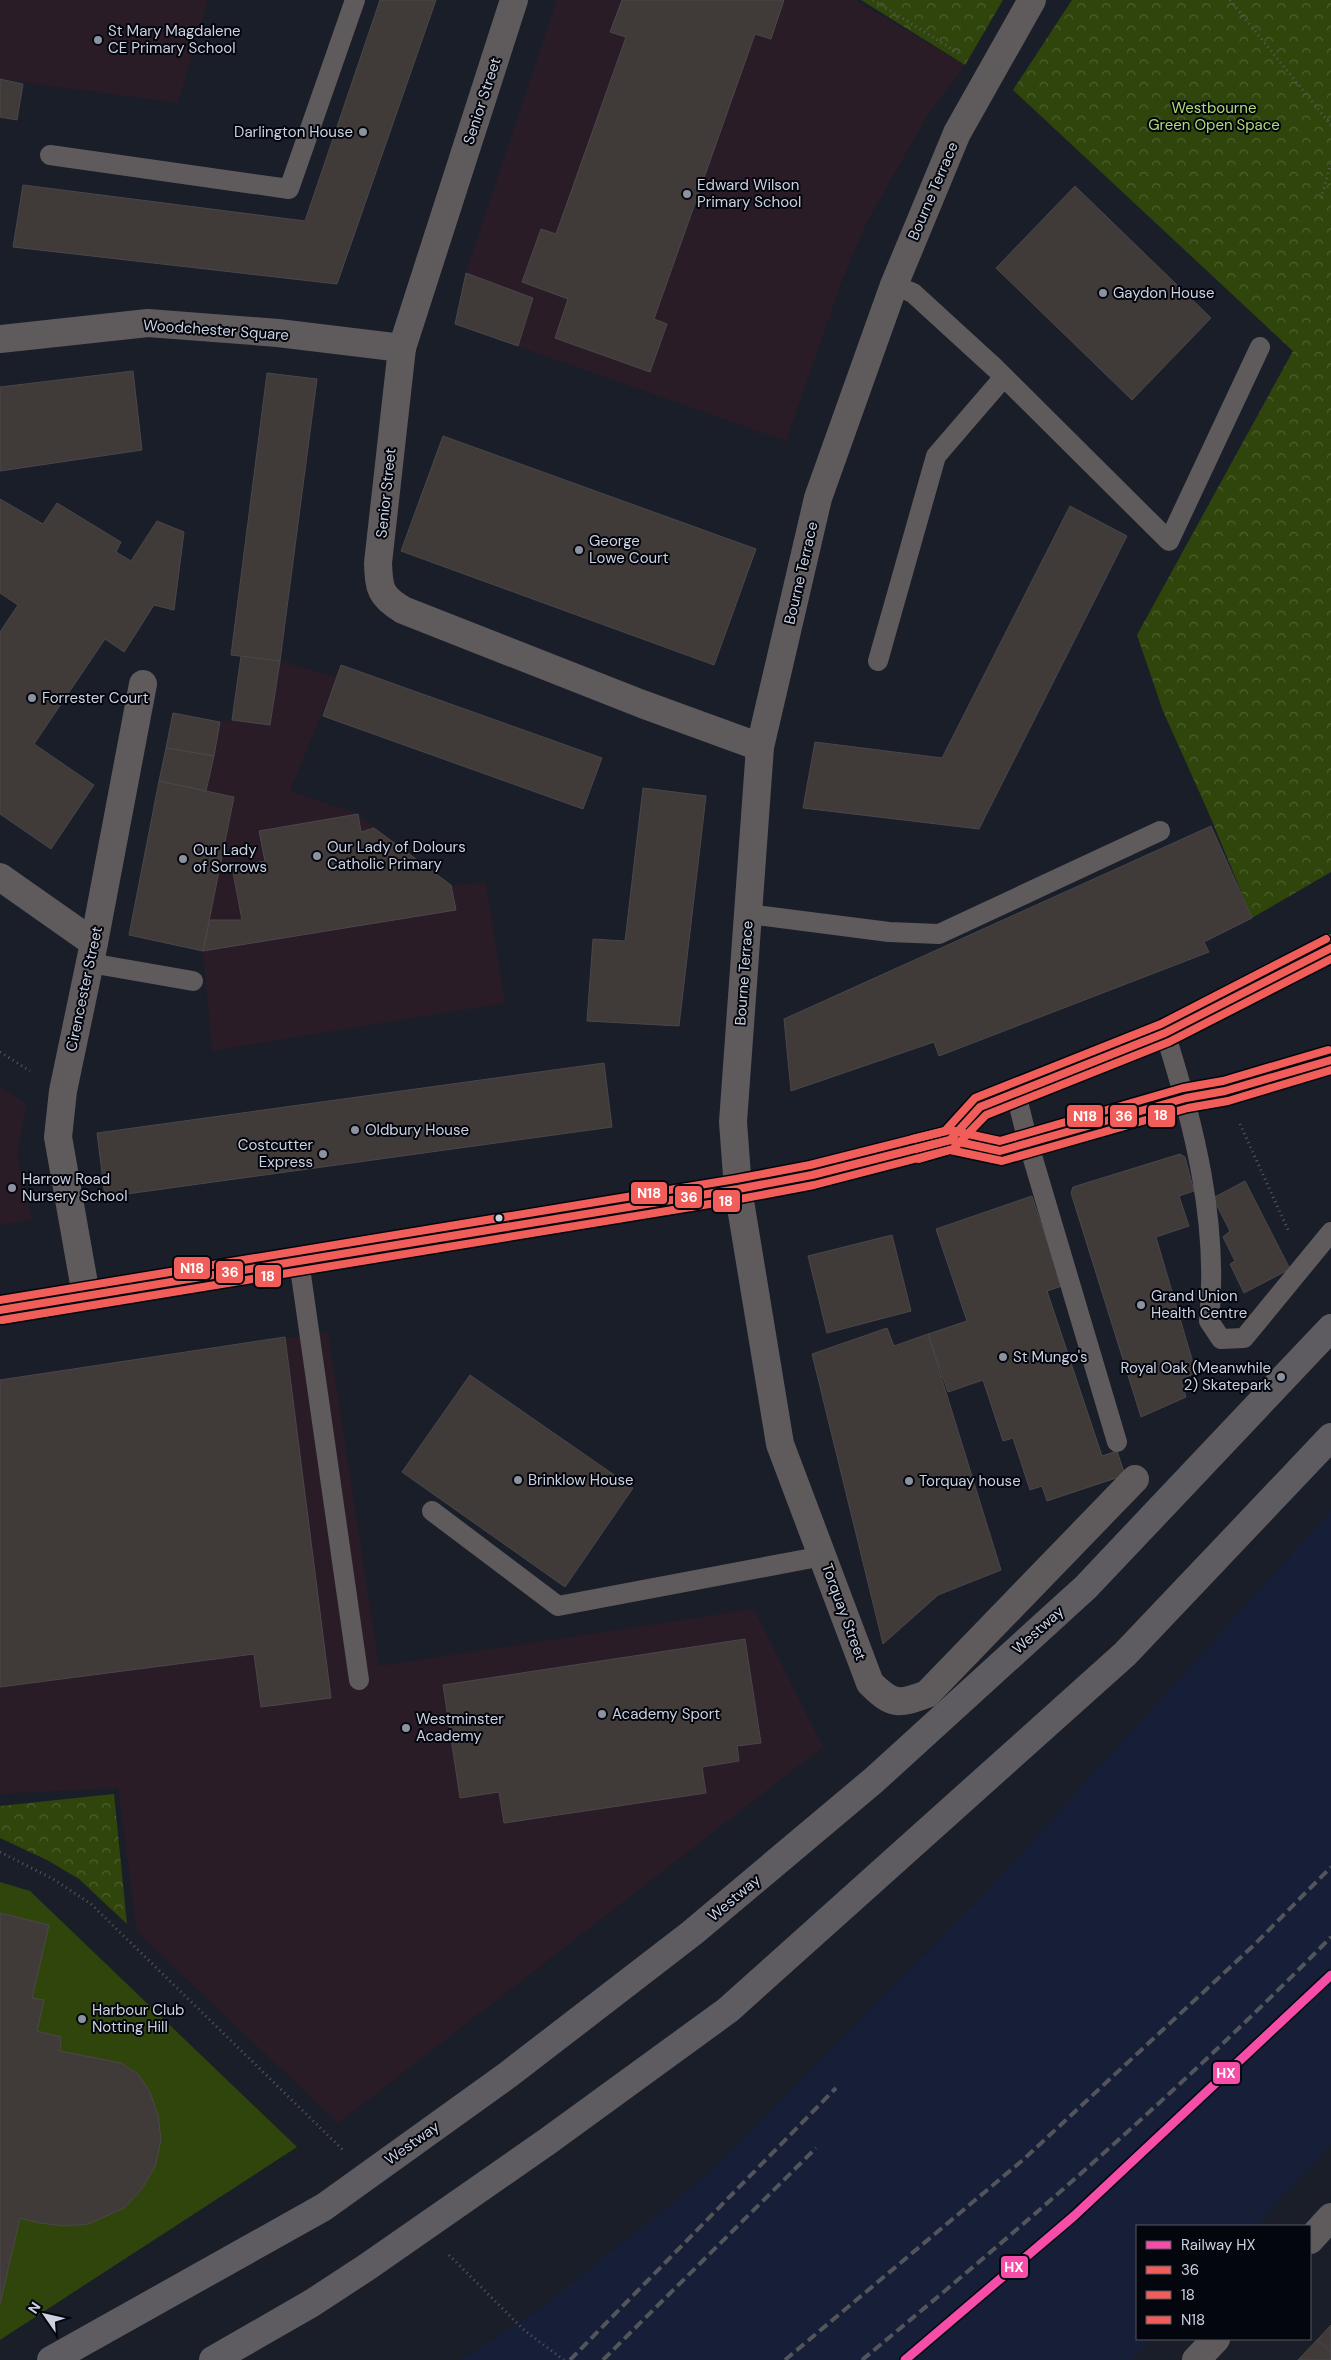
<svg xmlns="http://www.w3.org/2000/svg" width="1331" height="2360" font-family="'DM Sans',sans-serif">
<style>
.built{fill:#171f38}
.education{fill:#2a1c26}
.green{fill:#30450c}
.park{fill:url(#park-crowns)}
.building{fill:#403a39;stroke:#4a474a}
.lines{fill:none;stroke-linecap:round;stroke-linejoin:round}
.path{stroke:#5a585c;stroke-width:3;stroke-dasharray:1 4;stroke-linecap:butt}
.service{stroke:#5f5b5c;stroke-width:20}
.minor{stroke:#5f5b5c;stroke-width:28}
.primary{stroke:#605d60;stroke-width:28}
.trunk{stroke:#5e5c60;stroke-width:28}
.rail{stroke:#54555b;stroke-width:4;stroke-dasharray:10 5;stroke-linecap:butt}
.bus-1-casing{stroke:#04060e;stroke-width:11}
.bus-2-casing{stroke:#04060e;stroke-width:11}
.bus-3-casing{stroke:#04060e;stroke-width:11}
.bus-1{stroke:#f15d59;stroke-width:8}
.bus-2{stroke:#f15d59;stroke-width:8}
.bus-3{stroke:#f15d59;stroke-width:8}
.rail-1-casing{stroke:#04060e;stroke-width:12}
.rail-1{stroke:#f54da8;stroke-width:9}
.poi-dot{fill:#8d92a0;stroke:#04060e;stroke-width:2}
.bus-dot{fill:#ccd1e0;stroke:#04060e;stroke-width:2}
.labels{text-anchor:middle;stroke-width:4;stroke-linejoin:round;paint-order:stroke}
.poi-label{font-size:15px;fill:#ccd1e0;stroke:#04060e;text-anchor:start}
.street-label{font-size:15px;fill:#ccd1e0;stroke:#04060e}
.park-label{font-size:15px;fill:#b1db77;stroke:#04060e}
.line-badge{stroke:#04060e;stroke-width:2}
.badge-label{font-size:14px;text-anchor:middle;font-weight:bold;fill:#fff}
</style>
<defs>
<pattern id="park-crowns" width="20" height="18" patternUnits="userSpaceOnUse" patternTransform="scale(1.25)"><rect width="20" height="18" fill="#30450c"/><path d="M2 6a3 3 0 1 1 6 0M12 15a3 3 0 1 1 6 0" fill="none" stroke="#4d5f2f"/></pattern>
</defs>
<rect width="100%" height="100%" fill="#191e29"/>
<polygon class="built" points="1331,1511 1331,2145 1256,2226 1137,2226 1137,2339 1151,2339 1131,2360 460,2360 535,2312 708,2174 987,1891"/>
<g class="education">
<polygon points="0,0 208,0 178,103 0,79"/>
<polygon points="557,0 855,0 965,65 929,113 867,222 842,281 786,441 455,324 466,273"/>
<polygon points="280,661 337,677 290,791 358,814 451,885 486,883 505,1003 212,1051 203,951 234,797 206,791 220,722 232,720 270,725"/>
<polygon points="0,1087 27,1104 17,1155 32,1220 0,1225"/>
<polygon points="328,1332 379,1666 754,1609 823,1747 338,2123 137,1932 118,1788 0,1794 0,1380"/>
</g>
<polygon class="green" points="0,1882 30,1891 297,2147 0,2340"/>
<g class="park">
<polygon points="861,0 1003,0 965,65"/>
<polygon points="1072,0 1331,0 1331,872 1252,918 1210,816 1163,711 1137,635 1293,351 1013,90"/>
<polygon points="114,1794 127,1924 79,1879 47,1860 0,1838 0,1806"/>
</g>
<g class="building">
<polygon points="380,0 436,0 337,284 13,247 23,185 305,221"/>
<polygon points="622,0 784,0 771,39 755,34 654,319 667,324 650,372 555,338 568,299 522,282 541,229 556,234 626,37 610,32"/>
<polygon points="0,79 23,84 17,120 0,117"/>
<polygon points="1075,186 1211,318 1132,400 996,268"/>
<polygon points="466,273 533,298 518,346 455,324"/>
<polygon points="133,371 142,450 0,471 0,387"/>
<polygon points="267,373 317,379 280,661 231,655"/>
<polygon points="443,436 756,549 714,665 401,551"/>
<polygon points="0,499 43,524 57,503 121,542 116,552 131,561 157,521 184,532 174,610 154,605 124,652 105,639 34,744 94,785 51,849 0,814 0,632 18,605 0,593"/>
<polygon points="1070,506 1127,536 979,829 803,808 815,742 942,758"/>
<polygon points="241,656 280,661 270,725 232,720"/>
<polygon points="341,665 602,758 583,809 323,716"/>
<polygon points="173,713 220,722 214,756 166,748"/>
<polygon points="166,748 214,756 206,791 159,781"/>
<polygon points="159,781 234,797 203,951 129,935"/>
<polygon points="643,788 706,796 679,1026 587,1021 593,939 625,941"/>
<polygon points="358,814 361,832 374,828 451,885 456,910 203,951 210,920 242,920 232,867 265,861 259,831"/>
<polygon points="1211,826 1252,918 1204,942 1209,952 939,1056 934,1042 791,1091 784,1019"/>
<polygon points="604,1063 612,1127 105,1197 97,1133"/>
<polygon points="1180,1154 1185,1157 1194,1191 1179,1196 1189,1226 1156,1237 1196,1373 1181,1379 1186,1397 1141,1417 1071,1193 1073,1187"/>
<polygon points="1245,1181 1290,1269 1244,1293 1230,1264 1235,1261 1223,1237 1230,1231 1213,1198"/>
<polygon points="1032,1196 1062,1286 1047,1291 1102,1456 1117,1451 1125,1475 1047,1501 1042,1486 1030,1490 1013,1438 1003,1441 983,1380 948,1392 928,1334 967,1321 936,1229"/>
<polygon points="892,1235 911,1311 827,1333 808,1256"/>
<polygon points="887,1328 894,1346 928,1334 1001,1570 938,1595 883,1644 812,1354"/>
<polygon points="285,1337 331,1698 261,1707 254,1654 0,1687 0,1380"/>
<polygon points="470,1375 633,1488 565,1587 402,1472"/>
<polygon points="745,1639 761,1743 737,1746 739,1761 702,1767 706,1793 504,1823 499,1792 460,1798 443,1685"/>
<polygon points="0,1913 49,1925 32,1998 44,2000 37,2031 61,2037 60,2051 121,2063 138,2074 150,2092 158,2115 161,2140 155,2167 141,2190 124,2208 88,2224 64,2226 40,2223 20,2218 0,2304"/>
<polygon points="1331,2325 1331,2352 1317,2340"/>
<polygon points="1317,2340 1331,2352 1331,2360 1298,2360"/>
</g>
<g class="lines">
<g class="path">
<polyline points="873,0 960,54"/>
<polyline points="1230,0 1331,125"/>
<polyline points="1321,198 1331,163"/>
<polyline points="0,1052 30,1071"/>
<polyline points="1240,1124 1289,1232"/>
<polyline points="0,1852 53,1879 91,1904 343,2150"/>
<polyline points="449,2255 525,2331 564,2360"/>
</g>
<g class="service">
<polyline points="50,155 289,189 355,0"/>
<polyline points="894,285 913,293 995,368 1169,541 1260,347"/>
<polyline points="878,661 936,456 1004,377"/>
<polyline points="748,914 889,932 939,934 1160,831"/>
<polyline points="90,963 193,981"/>
<path d="M 1165,1033 C 1194,1124 1219,1224 1209,1321 L 1221,1339 L 1244,1338 L 1331,1232"/>
<polyline points="1016,1094 1028,1142 1117,1442"/>
<polyline points="299,1261 359,1680"/>
<polyline points="432,1511 558,1606 823,1556"/>
</g>
<g class="minor">
<path d="M 514,0 L 402,348 L 378,563 C 379,589 380,596 403,610 L 642,704 L 760,747"/>
<path d="M 1032,0 L 957,133 L 894,285 L 818,498 L 760,747 L 733,1122 L 738,1189 L 780,1444 L 870,1683 C 892,1705 898,1705 927,1694 L 1135,1479"/>
<polyline points="0,339 148,323 278,333 402,348"/>
<polyline points="0,877 94,943"/>
<polyline points="86,1295 58,1137 63,1091 94,943 143,684"/>
<polyline points="1310,2240 1331,2217"/>
<polyline points="1196,2360 1216,2339"/>
</g>
<g class="primary">
<polyline points="950,1140 980,1107 1165,1033 1331,948"/>
<polyline points="0,1310 738,1189 812,1175 950,1140 1000,1151 1186,1098 1225,1091 1331,1060"/>
</g>
<g class="trunk">
<polyline points="51,2360 324,2207 509,2074 692,1933 874,1780 1086,1587 1331,1328"/>
<polyline points="213,2360 312,2303 367,2267 548,2141 728,2010 1125,1654 1331,1437"/>
</g>
<g class="rail">
<polyline points="570,2360 836,2088"/>
<polyline points="603,2360 816,2148"/>
<polyline points="785,2360 1024,2159 1254,1945 1331,1867"/>
<path d="M 862,2360 C 1024,2226 1183,2088 1331,1937"/>
</g>
<defs>
<g id="bus-1">
<polyline points="916,1149 950,1140 1000,1151 1186,1098 1225,1091 1331,1060"/>
<polyline points="0,1310 738,1189 812,1175 950,1140 980,1107 1165,1033 1331,948"/>
</g>
<g id="bus-2">
<polyline points="919,1159 950,1150 1002,1161 1188,1108 1228,1101 1331,1070"/>
<polyline points="2,1320 740,1199 814,1185 953,1149 986,1115 1169,1042 1331,959"/>
</g>
<g id="bus-3">
<polyline points="913,1139 950,1130 1000,1141 1183,1088 1223,1081 1328,1050"/>
<polyline points="0,1300 736,1179 810,1165 945,1131 975,1098 1161,1024 1326,939"/>
</g>
</defs>
<use href="#bus-1" class="bus-1-casing"/>
<use href="#bus-2" class="bus-2-casing"/>
<use href="#bus-3" class="bus-3-casing"/>
<use href="#bus-1" class="bus-1"/>
<use href="#bus-2" class="bus-2"/>
<use href="#bus-3" class="bus-3"/>
<defs>
<polyline id="rail-1" points="905,2360 1074,2216 1331,1975"/>
</defs>
<use href="#rail-1" class="rail-1-casing"/>
<use href="#rail-1" class="rail-1"/>
</g>
<g class="poi-dot">
<circle cx="98" cy="40" r="5"/>
<circle cx="363" cy="132" r="5"/>
<circle cx="687" cy="194" r="5"/>
<circle cx="1103" cy="293" r="5"/>
<circle cx="579" cy="550" r="5"/>
<circle cx="32" cy="698" r="5"/>
<circle cx="317" cy="856" r="5"/>
<circle cx="183" cy="859" r="5"/>
<circle cx="355" cy="1130" r="5"/>
<circle cx="323" cy="1154" r="5"/>
<circle cx="12" cy="1188" r="5"/>
<circle cx="1141" cy="1305" r="5"/>
<circle cx="1003" cy="1357" r="5"/>
<circle cx="1281" cy="1377" r="5"/>
<circle cx="518" cy="1480" r="5"/>
<circle cx="909" cy="1481" r="5"/>
<circle cx="602" cy="1714" r="5"/>
<circle cx="406" cy="1728" r="5"/>
<circle cx="82" cy="2019" r="5"/>
</g>
<circle class="bus-dot" cx="499" cy="1218" r="4.5"/>
<g class="labels">
<g class="poi-label">
<text x="108" y="36">St Mary Magdalene<tspan x="108" dy="17">CE Primary School</tspan></text>
<text x="353" y="137" text-anchor="end">Darlington House</text>
<text x="697" y="190">Edward Wilson<tspan x="697" dy="17">Primary School</tspan></text>
<text x="1113" y="298">Gaydon House</text>
<text x="589" y="546">George<tspan x="589" dy="17">Lowe Court</tspan></text>
<text x="42" y="703">Forrester Court</text>
<text x="327" y="852">Our Lady of Dolours<tspan x="327" dy="17">Catholic Primary</tspan></text>
<text x="193" y="855">Our Lady<tspan x="193" dy="17">of Sorrows</tspan></text>
<text x="365" y="1135">Oldbury House</text>
<text x="313" y="1150" text-anchor="end">Costcutter<tspan x="313" dy="17">Express</tspan></text>
<text x="22" y="1184">Harrow Road<tspan x="22" dy="17">Nursery School</tspan></text>
<text x="1151" y="1301">Grand Union<tspan x="1151" dy="17">Health Centre</tspan></text>
<text x="1013" y="1362">St Mungo's</text>
<text x="1271" y="1373" text-anchor="end">Royal Oak (Meanwhile<tspan x="1271" dy="17">2) Skatepark</tspan></text>
<text x="528" y="1485">Brinklow House</text>
<text x="919" y="1486">Torquay house</text>
<text x="612" y="1719">Academy Sport</text>
<text x="416" y="1724">Westminster<tspan x="416" dy="17">Academy</tspan></text>
<text x="92" y="2015">Harbour Club<tspan x="92" dy="17">Notting Hill</tspan></text>
</g>
<g class="street-label">
<text transform="translate(482 101) rotate(-72)" y="5">Senior Street</text>
<text transform="translate(933 191) rotate(-67)" y="5">Bourne Terrace</text>
<text transform="translate(216 330) rotate(4)" y="5">Woodchester Square</text>
<text transform="translate(386 493) rotate(-84)" y="5">Senior Street</text>
<text transform="translate(801 573) rotate(-77)" y="5">Bourne Terrace</text>
<text transform="translate(744 973) rotate(-86)" y="5">Bourne Terrace</text>
<text transform="translate(84 989) rotate(-78)" y="5">Cirencester Street</text>
<text transform="translate(844 1612) rotate(70)" y="5">Torquay Street</text>
<text transform="translate(1038 1630) rotate(-42)" y="5">Westway</text>
<text transform="translate(734 1898) rotate(-40)" y="5">Westway</text>
<text transform="translate(412 2143) rotate(-36)" y="5">Westway</text>
</g>
<g class="park-label">
<text x="1214" y="113">Westbourne<tspan x="1214" dy="17">Green Open Space</tspan></text>
</g>
</g>
<g class="line-badge">
<rect x="1147" y="1104" width="29" height="24" rx="5" fill="#f15d59"/>
<rect x="1109" y="1104" width="29" height="24" rx="5" fill="#f15d59"/>
<rect x="1066" y="1104" width="38" height="24" rx="5" fill="#f15d59"/>
<rect x="630" y="1181" width="38" height="24" rx="5" fill="#f15d59"/>
<rect x="674" y="1185" width="29" height="24" rx="5" fill="#f15d59"/>
<rect x="712" y="1189" width="29" height="24" rx="5" fill="#f15d59"/>
<rect x="173" y="1256" width="38" height="24" rx="5" fill="#f15d59"/>
<rect x="215" y="1260" width="29" height="24" rx="5" fill="#f15d59"/>
<rect x="254" y="1264" width="28" height="24" rx="5" fill="#f15d59"/>
<rect x="1212" y="2061" width="29" height="24" rx="5" fill="#f54da8"/>
<rect x="1000" y="2255" width="29" height="24" rx="5" fill="#f54da8"/>
</g>
<g class="badge-label">
<text x="1161" y="1120">18</text>
<text x="1124" y="1121">36</text>
<text x="1085" y="1121">N18</text>
<text x="649" y="1198">N18</text>
<text x="689" y="1202">36</text>
<text x="726" y="1206">18</text>
<text x="192" y="1273">N18</text>
<text x="230" y="1277">36</text>
<text x="268" y="1281">18</text>
<text x="1226" y="2078">HX</text>
<text x="1014" y="2272">HX</text>
</g>
<rect x="1136" y="2225" width="175" height="115" fill="#04060e" stroke="#545762"/>
<rect x="1146" y="2241" width="25" height="8" fill="#f54da8" stroke="#545762"/>
<text x="1181" y="2250" font-size="15" fill="#ccd1e0">Railway HX</text>
<rect x="1146" y="2266" width="25" height="8" fill="#f15d59" stroke="#545762"/>
<text x="1181" y="2275" font-size="15" fill="#ccd1e0">36</text>
<rect x="1146" y="2291" width="25" height="8" fill="#f15d59" stroke="#545762"/>
<text x="1181" y="2300" font-size="15" fill="#ccd1e0">18</text>
<rect x="1146" y="2316" width="25" height="8" fill="#f15d59" stroke="#545762"/>
<text x="1181" y="2325" font-size="15" fill="#ccd1e0">N18</text>
<g transform="translate(45 2315) rotate(304)" stroke="#04060e" stroke-width="4" paint-order="stroke">
<path d="M0-4L9 19L0 12L-9 19Z" fill="#ccd1e0"/>
<text y="-8" font-size="14" font-weight="bold" text-anchor="middle" fill="#ccd1e0">N</text>
</g>
</svg>
